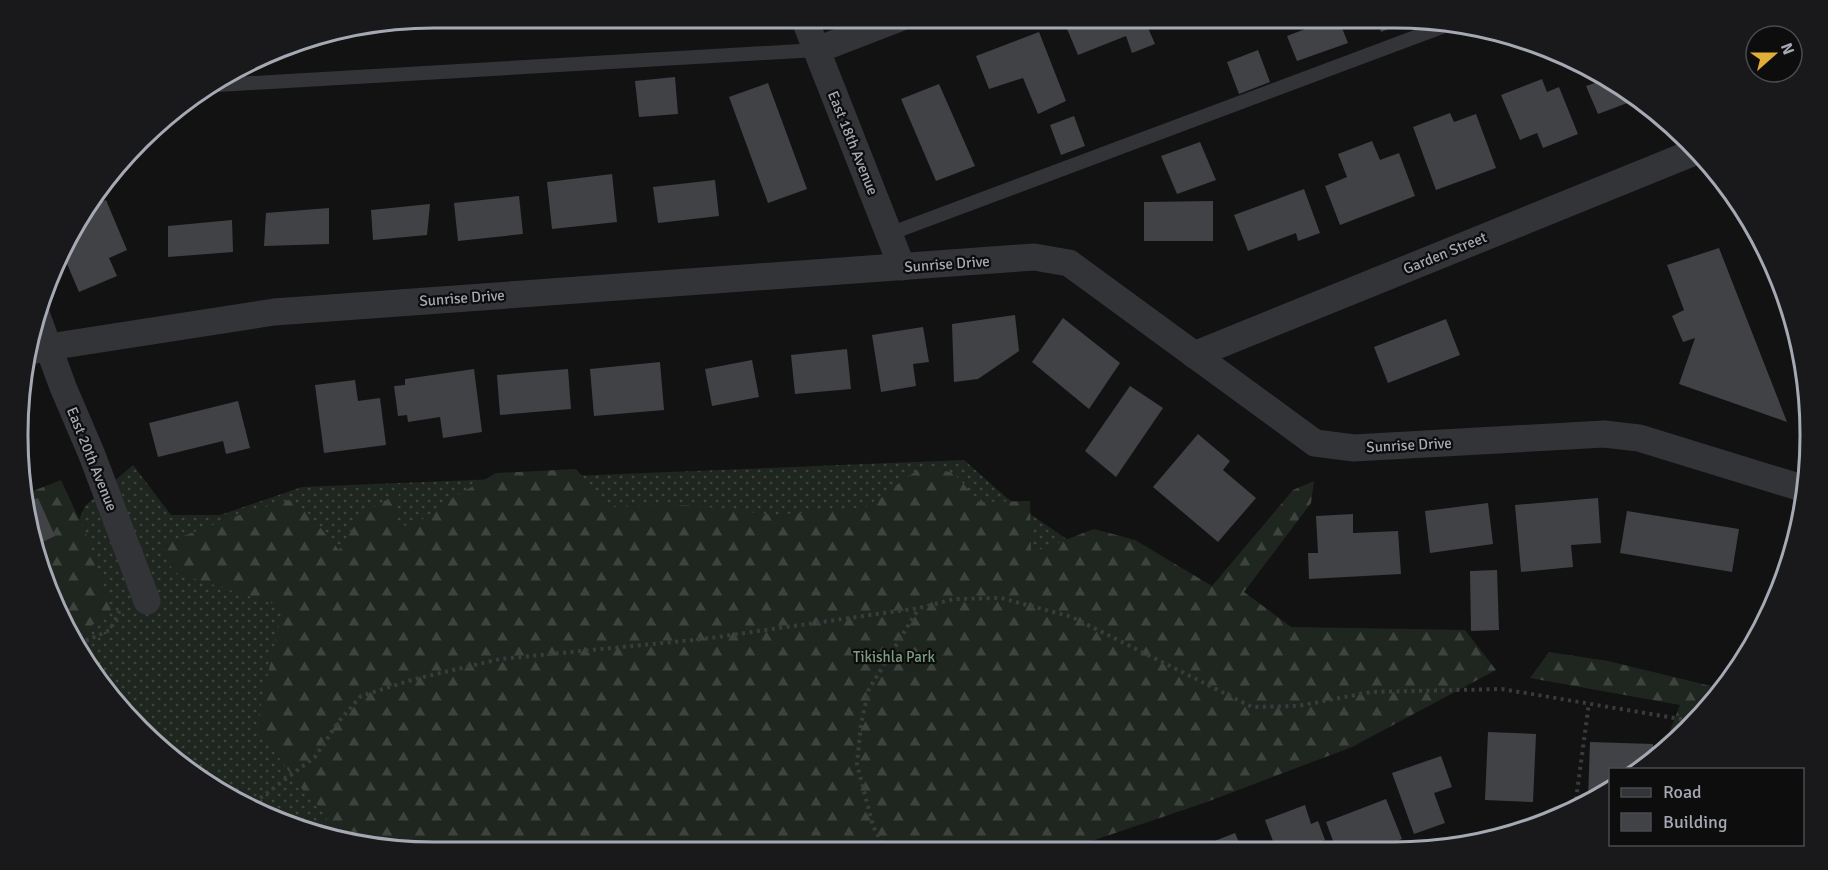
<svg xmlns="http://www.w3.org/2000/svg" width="1828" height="870" font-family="Signika,sans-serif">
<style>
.grass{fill:url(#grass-dots)}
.forest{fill:url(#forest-firs)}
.building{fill:#414246}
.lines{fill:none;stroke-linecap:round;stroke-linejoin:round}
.path{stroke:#393b3f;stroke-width:4;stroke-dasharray:3 4.5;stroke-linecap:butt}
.service{stroke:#333438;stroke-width:14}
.minor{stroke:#333438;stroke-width:27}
.labels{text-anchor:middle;stroke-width:4.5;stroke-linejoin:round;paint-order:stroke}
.street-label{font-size:15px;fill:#a5a9b3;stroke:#0d0d0e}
.park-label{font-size:15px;fill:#7d9d7f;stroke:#0d0d0e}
.rim{fill:none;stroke:#a5a9b3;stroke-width:3}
</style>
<defs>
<pattern id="grass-dots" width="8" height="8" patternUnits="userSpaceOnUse" patternTransform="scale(1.5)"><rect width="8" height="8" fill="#1f261f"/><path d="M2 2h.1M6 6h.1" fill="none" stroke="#3d433d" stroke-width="1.8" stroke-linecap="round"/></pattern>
<pattern id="forest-firs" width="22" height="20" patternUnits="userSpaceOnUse" patternTransform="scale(1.5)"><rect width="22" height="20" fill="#1f261f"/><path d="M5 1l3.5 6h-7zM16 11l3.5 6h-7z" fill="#3d433d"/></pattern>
</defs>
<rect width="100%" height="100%" fill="#121213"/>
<polygon class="grass" points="964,460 1007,498 1224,647 435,852 353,844 275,820 203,782 140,730 61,620 62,559 85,506 133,465 171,515 220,515 302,487"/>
<g class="forest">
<polygon points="923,466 954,473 979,502 1030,501 1031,553 1094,529 1135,540 1212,586 1293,490 1314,481 1311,503 1244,592 1291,627 1465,630 1496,670 1352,747 1204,803 1065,850 435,852 353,844 330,837 325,811 308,797 256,727 283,607 173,572 162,544 242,514 289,500 307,512 339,550 361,514 399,493 396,527 416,524 449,500 496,473 576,469 607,507 689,505 775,515 866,507"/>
<polygon points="61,480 88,538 111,610 75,639 61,620 23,495"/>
<polygon points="1549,652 1608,661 1723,689 1663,749 1680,705 1530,678"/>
</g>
<g class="building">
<polygon points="1081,18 1130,18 1134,28 1146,23 1155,44 1132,53 1126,36 1078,55 1065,24"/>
<polygon points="1156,18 1185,18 1160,28"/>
<polygon points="1334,18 1338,18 1348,43 1297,61 1287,36"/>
<polygon points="1377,18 1393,18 1412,20 1381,32"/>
<polygon points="1039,32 1066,101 1038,114 1023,78 989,89 976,56"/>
<polygon points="1258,50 1270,82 1239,94 1227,62"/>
<polygon points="675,77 678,114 639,117 635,81"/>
<polygon points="1542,79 1547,92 1559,87 1578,134 1543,148 1537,133 1520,140 1501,95"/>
<polygon points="1607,79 1625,88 1638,99 1598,114 1586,86"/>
<polygon points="768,83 807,189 768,203 729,97"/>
<polygon points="939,84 975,166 936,181 901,99"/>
<polygon points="1450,113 1454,122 1476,114 1496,168 1436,190 1413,127"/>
<polygon points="1074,116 1085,146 1061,155 1050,125"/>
<polygon points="1372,141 1380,160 1399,153 1415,196 1340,225 1325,186 1347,177 1338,154"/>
<polygon points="1200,142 1216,180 1177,194 1161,156"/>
<polygon points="612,174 617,222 552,229 547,182"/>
<polygon points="715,180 719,216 658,223 653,187"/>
<polygon points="1304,189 1320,233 1298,241 1296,233 1248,251 1234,215"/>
<polygon points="519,196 523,234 458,241 454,203"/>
<polygon points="106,200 127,250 109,258 117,276 79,292 62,252 85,208"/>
<polygon points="1213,201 1213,241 1144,241 1144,202"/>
<polygon points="430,204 427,235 373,240 371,210"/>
<polygon points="329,208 329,244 264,246 266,213"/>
<polygon points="232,220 233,252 168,257 168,226"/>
<polygon points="1719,248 1787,422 1679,384 1695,338 1683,342 1672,316 1684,310 1667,265"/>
<polygon points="1015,315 1019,351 978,379 954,382 952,324"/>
<polygon points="1063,318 1120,363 1089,409 1032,362"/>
<polygon points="1446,319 1460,355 1388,383 1374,347"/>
<polygon points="923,327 929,362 913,364 916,386 881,392 872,335"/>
<polygon points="847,349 851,389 795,394 791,355"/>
<polygon points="752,360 759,397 712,406 705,369"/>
<polygon points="660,362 664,410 594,416 590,369"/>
<polygon points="474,369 482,432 443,438 440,417 408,422 407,415 398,416 394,386 405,385 405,379"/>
<polygon points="568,369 571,409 500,415 497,375"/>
<polygon points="355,380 358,401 380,398 386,445 324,453 315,385"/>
<polygon points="1130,386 1163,408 1116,477 1085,451"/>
<polygon points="238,401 250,448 226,454 223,441 158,457 149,423"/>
<polygon points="1198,434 1230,461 1223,470 1256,498 1218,542 1153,487"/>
<polygon points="38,498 55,536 38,544 26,503"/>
<polygon points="1598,498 1601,543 1571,545 1573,567 1521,572 1515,505"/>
<polygon points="1488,503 1493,544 1430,553 1425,511"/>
<polygon points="1627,511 1739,529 1732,572 1620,553"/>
<polygon points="1353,514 1353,533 1398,531 1401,574 1309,579 1308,553 1318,553 1316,516"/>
<polygon points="1497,570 1499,630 1471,631 1470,571"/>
<polygon points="1488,732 1536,734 1533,802 1485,800"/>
<polygon points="1590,742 1653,744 1653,760 1640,770 1610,770 1610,787 1588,800"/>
<polygon points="1441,756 1452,787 1434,793 1445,823 1414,834 1392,773"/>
<polygon points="1386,799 1402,839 1377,849 1336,849 1326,822"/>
<polygon points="1305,805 1311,824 1318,821 1325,840 1318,842 1321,849 1276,849 1265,820"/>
<polygon points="1235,833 1242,849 1194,849"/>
</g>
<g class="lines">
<g class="path">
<polyline points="79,644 110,630 120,610"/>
<polyline points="247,805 255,802 315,757 339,721 361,696 415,679 500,659 703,639 919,608 954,599 1001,598 1072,617 1252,707 1298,706 1371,692 1502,689 1692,721"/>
<polyline points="1575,807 1589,703"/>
<polyline points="886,850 873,826 857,764 861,724 869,689 919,608"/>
</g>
<g class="service">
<polyline points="218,85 817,50"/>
<polyline points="889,234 1450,24"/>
</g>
<g class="minor">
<polyline points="804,18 902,267"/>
<polyline points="817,50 900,18"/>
<polyline points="37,316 63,387 92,455 147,601"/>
<polyline points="26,352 49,347 274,312 1034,257 1069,263 1315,443 1354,448 1604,434 1639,438 1805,489"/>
<polyline points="1194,355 1697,151"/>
</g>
</g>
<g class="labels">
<g class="street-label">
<text transform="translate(853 143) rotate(68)" y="5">East 18th Avenue</text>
<text transform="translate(1445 253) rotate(-22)" y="5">Garden Street</text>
<text transform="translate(947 264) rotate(-4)" y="5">Sunrise Drive</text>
<text transform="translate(462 298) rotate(-4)" y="5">Sunrise Drive</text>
<text transform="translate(1409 445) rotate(-3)" y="5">Sunrise Drive</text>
<text transform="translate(92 459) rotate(68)" y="5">East 20th Avenue</text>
</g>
<g class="park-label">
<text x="894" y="662">Tikishla Park</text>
</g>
</g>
<path d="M0 0H1828V870H0ZM434 28H1394A406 406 0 0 1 1800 434V436A406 406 0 0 1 1394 842H434A406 406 0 0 1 28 436V434A406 406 0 0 1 434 28Z" fill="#19191b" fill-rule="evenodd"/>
<path class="rim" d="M434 28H1394A406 406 0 0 1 1800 434V436A406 406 0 0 1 1394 842H434A406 406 0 0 1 28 436V434A406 406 0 0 1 434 28Z"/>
<rect x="1609" y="768" width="195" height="78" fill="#0d0d0e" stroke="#4a4b50" stroke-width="1.5"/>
<rect x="1621" y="788" width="30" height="9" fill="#333438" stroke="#4a4b50" stroke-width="1.5"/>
<text x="1663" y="798" font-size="18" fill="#a5a9b3">Road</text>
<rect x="1621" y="813" width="30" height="18" fill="#414246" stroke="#4a4b50" stroke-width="1.5"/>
<text x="1663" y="828" font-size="18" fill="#a5a9b3">Building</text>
<g transform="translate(1774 54) rotate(69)"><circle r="28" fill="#0d0d0e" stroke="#4a4b50" stroke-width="1.5"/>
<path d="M0-4.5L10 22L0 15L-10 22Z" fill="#e3ad3a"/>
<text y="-9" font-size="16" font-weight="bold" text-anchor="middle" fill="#a5a9b3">N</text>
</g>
</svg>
